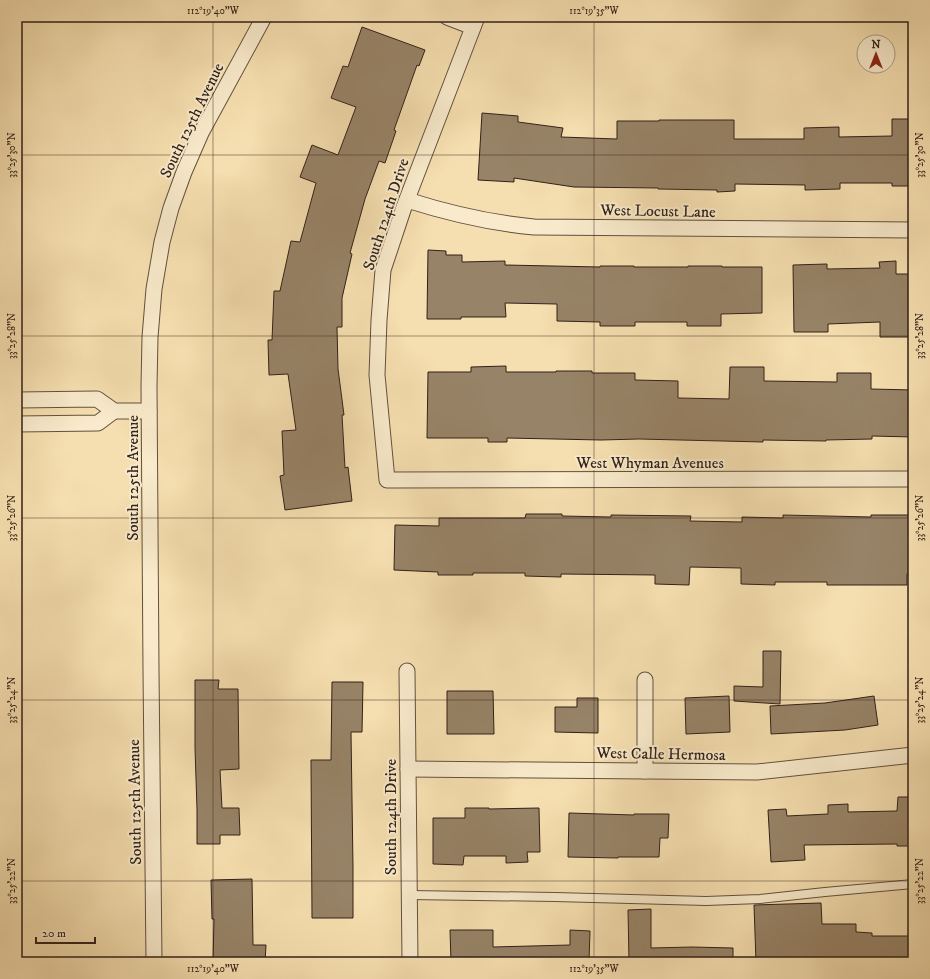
<svg xmlns="http://www.w3.org/2000/svg" width="930" height="979" font-family="'IM FELL DW Pica',serif">
<style>
.building{fill:#978367;stroke:#322119}
.lines{fill:none;stroke-linecap:round;stroke-linejoin:round}
.lane-casing{stroke:#63503e;stroke-width:10}
.street-casing{stroke:#63503e;stroke-width:17}
.lane{stroke:#f8eacb;stroke-width:8}
.street{stroke:#f8eacb;stroke-width:15}
.ticks{fill:none;stroke:#322119;stroke-width:1;stroke-opacity:0.45}
.labels{text-anchor:middle;stroke-width:4;stroke-linejoin:round;paint-order:stroke}
.street-label{font-size:16px;fill:#322119;stroke:#f8eacb}
.neatline{fill:none;stroke:#322119;stroke-width:1.5}
.ticks-label{font-size:10px;text-anchor:middle;fill:#322119}
</style>
<rect width="100%" height="100%" fill="#f5deaf"/>
<filter id="stains"><feTurbulence type="fractalNoise" baseFrequency=".005" numOctaves="4"/><feColorMatrix values="0 0 0 0 .2 0 0 0 0 .09 0 0 0 0 .02 0 0 0 .5 -.17"/></filter>
<radialGradient id="worn" r=".72"><stop offset=".6" stop-color="#630" stop-opacity="0"/><stop offset="1" stop-color="#630" stop-opacity=".3"/></radialGradient>
<g class="building">
<polygon points="362,27 425,50 419,66 417,65 394,130 396,131 385,163 379,161 365,199 350,253 352,254 342,298 342,327 337,327 338,369 344,415 342,415 345,468 348,467 352,501 285,510 280,476 284,475 282,431 296,430 288,374 269,375 268,340 272,340 274,291 280,291 291,241 300,242 316,183 300,177 312,145 338,155 356,107 331,98 343,66 348,67"/>
<polygon points="482,113 518,116 518,122 563,128 561,137 617,139 617,121 659,121 659,120 734,120 734,139 804,139 804,128 839,127 839,137 892,136 892,119 913,119 913,186 892,186 892,183 840,183 840,189 805,190 805,185 735,184 735,191 717,192 717,190 658,189 658,188 574,187 514,178 514,182 478,180"/>
<polygon points="428,250 446,251 446,255 462,255 462,262 505,261 505,265 600,267 600,266 634,266 634,267 688,267 688,266 722,266 722,267 762,267 762,313 721,314 721,326 687,326 687,322 635,322 635,326 600,326 600,322 557,321 557,304 505,303 506,317 461,317 461,319 427,319"/>
<polygon points="896,261 896,274 913,274 913,337 880,337 880,322 828,324 828,332 794,332 793,265 827,264 827,269 880,268 879,262"/>
<polygon points="506,366 506,372 556,372 556,371 592,371 592,373 635,373 635,380 678,381 678,398 729,399 730,367 764,367 764,381 837,382 837,373 871,373 871,389 913,390 913,437 872,436 872,439 826,440 826,441 763,440 763,442 639,439 601,440 507,438 507,442 488,442 488,438 427,438 428,372 471,372 471,367"/>
<polygon points="526,514 562,514 562,516 611,517 611,515 691,516 690,521 742,522 742,517 783,518 783,515 871,517 871,515 913,515 913,574 907,574 907,585 827,585 827,582 775,582 775,585 741,584 741,568 690,567 689,585 655,584 655,575 561,574 561,577 525,576 525,573 473,573 473,575 438,575 438,572 394,570 395,525 439,526 439,518 525,518"/>
<polygon points="763,651 781,651 780,704 734,701 734,686 763,687"/>
<polygon points="195,680 219,680 218,689 238,689 239,769 220,770 222,808 239,808 240,835 220,835 220,844 197,844 197,809 195,748"/>
<polygon points="332,682 363,682 362,732 351,732 353,867 353,918 312,918 311,760 331,760"/>
<polygon points="447,691 493,691 494,734 447,734"/>
<polygon points="729,696 730,732 686,734 685,698"/>
<polygon points="874,696 878,725 845,730 771,734 770,706 825,703"/>
<polygon points="577,698 598,698 598,733 555,732 555,707 577,707"/>
<polygon points="898,797 913,797 913,846 897,846 897,844 804,845 805,860 771,862 768,810 786,809 787,816 828,814 828,805 848,804 848,812 897,811"/>
<polygon points="465,808 489,808 489,809 539,808 540,852 527,852 528,862 506,863 506,856 464,856 463,865 433,864 433,818 465,818"/>
<polygon points="569,813 634,815 634,814 669,814 668,838 660,838 659,857 618,857 618,858 568,857"/>
<polygon points="252,879 253,945 266,945 265,962 213,962 214,919 212,919 211,880"/>
<polygon points="821,903 822,924 856,924 856,932 872,933 872,936 913,936 913,962 756,962 754,905"/>
<polygon points="651,909 651,948 692,947 733,948 733,962 629,962 628,910"/>
<polygon points="450,930 493,930 493,947 570,945 570,930 590,931 589,962 451,962"/>
</g>
<g class="lines">
<defs>
<polyline id="lane" points="409,895 555,897 706,901 760,899 825,892 913,884"/>
<g id="street">
<polyline points="447,17 473,27"/>
<polyline points="477,17 404,207 383,270 379,320 377,375 387,480 913,479"/>
<path d="M 407,200 C 448,213 490,223 534,227 L 913,230"/>
<polyline points="17,400 97,399 114,411 149,411"/>
<polyline points="17,424 98,423 114,411"/>
<polyline points="407,671 410,962"/>
<polyline points="645,680 645,771"/>
<polyline points="408,769 757,772 913,755"/>
<polyline points="154,962 151,670 149,386 150,337 154,289 162,242 171,208 184,172 201,133 264,17"/>
</g>
</defs>
<use href="#lane" class="lane-casing"/>
<use href="#street" class="street-casing"/>
<use href="#lane" class="lane"/>
<use href="#street" class="street"/>
</g>
<path class="ticks" d="M 213,17 L 213,962M 594,17 L 594,962M 17,155 L 913,155M 17,336 L 913,336M 17,518 L 913,518M 17,700 L 913,700M 17,881 L 913,881"/>
<g class="labels">
<g class="street-label">
<text transform="translate(191 120) rotate(-64)" y="6">South 125th Avenue</text>
<text transform="translate(658 210) rotate(1)" y="6">West Locust Lane</text>
<text transform="translate(385 214) rotate(-72)" y="6">South 124th Drive</text>
<text x="650" y="468">West Whyman Avenues</text>
<text transform="translate(132 478) rotate(-90)" y="6">South 125th Avenue</text>
<text transform="translate(661 753) rotate(1)" y="6">West Calle Hermosa</text>
<text transform="translate(134 802) rotate(-91)" y="6">South 125th Avenue</text>
<text transform="translate(390 817) rotate(-90)" y="6">South 124th Drive</text>
</g>
</g>
<rect width="930" height="979" fill="none" stroke="#f5deaf" stroke-width="44"/>
<g transform="translate(876 54)"><circle r="19" fill="#f8eacb" stroke="#a99a84"/>
<path d="M0-3L7 15L0 10L-7 15Z" fill="#8f2418"/>
<text y="-6" font-size="11" font-weight="bold" text-anchor="middle" fill="#322119">N</text>
</g>
<path d="M36 937v6h59v-6" fill="none" stroke="#322119" stroke-width="2"/>
<text x="42" y="937" font-size="12" fill="#322119" stroke="#f8eacb" stroke-width="3" paint-order="stroke">20 m</text>
<rect x="22" y="22" width="886" height="935" class="neatline"/>
<g class="ticks-label">
<text x="213" y="14">112°19'40"W</text>
<text x="594" y="14">112°19'35"W</text>
<text transform="translate(11 155) rotate(-90)" y="4">33°25'30"N</text>
<text transform="translate(919 155) rotate(-90)" y="4">33°25'30"N</text>
<text transform="translate(11 336) rotate(-90)" y="4">33°25'28"N</text>
<text transform="translate(919 336) rotate(-90)" y="4">33°25'28"N</text>
<text transform="translate(11 518) rotate(-90)" y="4">33°25'26"N</text>
<text transform="translate(919 518) rotate(-90)" y="4">33°25'26"N</text>
<text transform="translate(11 700) rotate(-90)" y="4">33°25'24"N</text>
<text transform="translate(919 700) rotate(-90)" y="4">33°25'24"N</text>
<text transform="translate(11 881) rotate(-90)" y="4">33°25'22"N</text>
<text transform="translate(919 881) rotate(-90)" y="4">33°25'22"N</text>
<text x="213" y="972">112°19'40"W</text>
<text x="594" y="972">112°19'35"W</text>
</g>
<rect width="100%" height="100%" filter="url(#stains)"/>
<rect width="100%" height="100%" fill="url(#worn)"/>
</svg>
